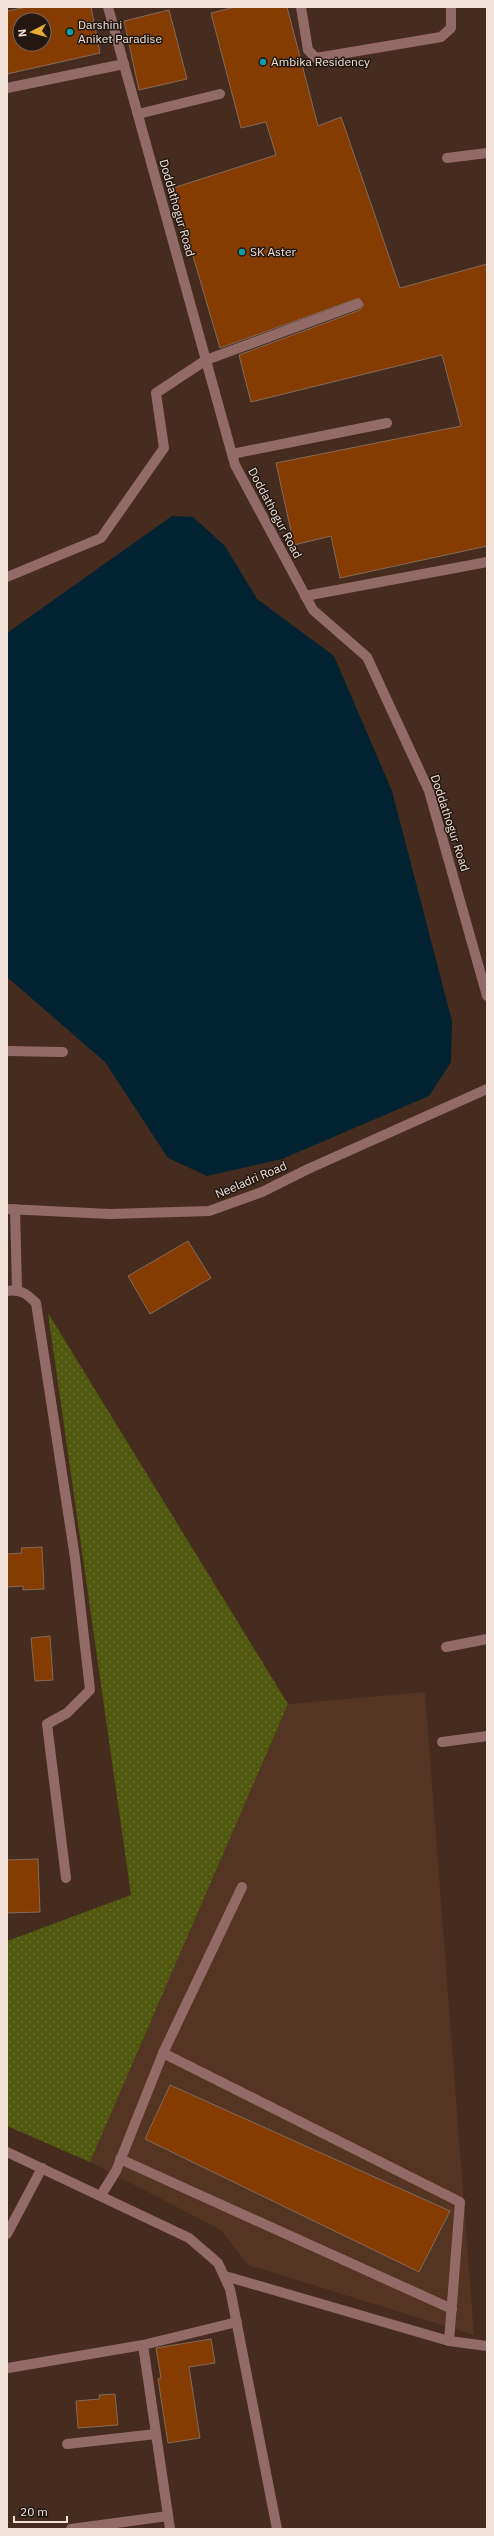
<svg xmlns="http://www.w3.org/2000/svg" width="494" height="2536" font-family="'IBM Plex Sans',sans-serif">
<style>
.built{fill:#543422}
.grass{fill:url(#grass-dots)}
.water{fill:#012331}
.building{fill:#843c00;stroke:#866959;fill-rule:evenodd}
.lines{fill:none;stroke-linecap:round;stroke-linejoin:round}
.minor{stroke:#936b66;stroke-width:10}
.culture-dot{fill:#0f9aa8;stroke:#231811;stroke-width:1.5}
.labels{text-anchor:middle;stroke-width:3;stroke-linejoin:round;paint-order:stroke}
.poi-label{font-size:12px;fill:#f1e1d7;stroke:#231811;text-anchor:start}
.street-label{font-size:12px;fill:#f1e1d7;stroke:#231811}
</style>
<defs>
<pattern id="grass-dots" width="8" height="8" patternUnits="userSpaceOnUse"><rect width="8" height="8" fill="#50580f"/><path d="M2 2h.1M6 6h.1" fill="none" stroke="#6a7031" stroke-width="1.8" stroke-linecap="round"/></pattern>
</defs>
<rect width="100%" height="100%" fill="#452c1e"/>
<polygon class="built" points="425,1692 474,2335 248,2265 221,2230 90,2162 288,1704"/>
<polygon class="grass" points="48,1313 288,1704 90,2162 7,2126 7,1941 131,1895"/>
<polygon class="water" points="172,516 193,517 225,546 257,599 334,656 392,791 452,1021 451,1062 429,1096 282,1159 207,1176 168,1158 105,1062 7,977 7,633"/>
<g class="building">
<path d="M 27,7 L 91,7 L 100,53 L 7,74 L 7,11 ZM 20,20 L 44,20 L 44,44 L 20,44 Z"/>
<polygon points="235,7 287,7 318,126 341,117 400,288 487,264 487,546 340,578 331,536 294,545 276,463 461,426 442,355 251,402 239,355 360,310 364,305 359,298 220,348 173,188 276,155 266,122 241,128 211,13"/>
<polygon points="169,10 187,79 139,90 124,21"/>
<polygon points="188,1241 211,1278 150,1314 128,1276"/>
<polygon points="42,1547 44,1589 23,1590 23,1586 7,1587 7,1554 22,1553 21,1548"/>
<polygon points="50,1636 53,1680 35,1681 31,1638"/>
<polygon points="38,1859 40,1912 7,1913 7,1860"/>
<polygon points="170,2085 450,2211 419,2272 145,2139"/>
<polygon points="211,2339 215,2363 189,2367 200,2438 168,2443 158,2379 161,2378 156,2348"/>
<polygon points="115,2394 118,2425 78,2428 76,2401 100,2399 99,2395"/>
</g>
<g class="lines">
<g class="minor">
<polyline points="108,7 235,465 313,610 367,657 429,791 487,996"/>
<polyline points="301,7 308,50 316,58 441,37 451,28 451,7"/>
<polyline points="7,88 124,64"/>
<polyline points="138,114 220,94"/>
<polyline points="447,158 487,153"/>
<polyline points="232,454 387,423"/>
<polyline points="7,577 101,538 164,448 156,393 206,360 358,304"/>
<polyline points="305,596 487,562"/>
<polyline points="7,1051 63,1052"/>
<polyline points="7,1209 110,1214 209,1211 262,1192 308,1169 487,1089"/>
<polyline points="15,1209 17,1289"/>
<path d="M 7,1291 C 21,1289 27,1294 36,1303 L 75,1558 L 90,1690 L 67,1713 L 47,1724 L 66,1878"/>
<polyline points="446,1647 487,1639"/>
<polyline points="442,1742 487,1736"/>
<polyline points="163,2053 460,2202 449,2341"/>
<polyline points="7,2152 189,2238 218,2263 230,2289 277,2529"/>
<polyline points="120,2159 452,2309"/>
<polyline points="101,2195 116,2171 163,2053 242,1887"/>
<polyline points="7,2234 42,2168"/>
<polyline points="225,2276 449,2341 487,2346"/>
<polyline points="143,2345 170,2529"/>
<polyline points="8,2368 143,2345 237,2322"/>
<polyline points="67,2444 156,2434"/>
<polyline points="71,2529 168,2516"/>
</g>
</g>
<g class="culture-dot">
<circle cx="70" cy="32" r="4"/>
<circle cx="263" cy="62" r="4"/>
<circle cx="242" cy="252" r="4"/>
</g>
<g class="labels">
<g class="poi-label">
<text x="78" y="29">Darshini<tspan x="78" dy="14">Aniket Paradise</tspan></text>
<text x="271" y="66">Ambika Residency</text>
<text x="250" y="256">SK Aster</text>
</g>
<g class="street-label">
<text transform="translate(177 208) rotate(74)" y="4">Doddathogur Road</text>
<text transform="translate(275 513) rotate(62)" y="4">Doddathogur Road</text>
<text transform="translate(450 823) rotate(72)" y="4">Doddathogur Road</text>
<text transform="translate(251 1180) rotate(-23)" y="4">Neeladri Road</text>
</g>
</g>
<rect width="494" height="2536" fill="none" stroke="#f1e1d7" stroke-width="16"/>
<g transform="translate(32 32) rotate(264)"><circle r="19" fill="#231811" stroke="#756860"/>
<path d="M0-3L7 15L0 10L-7 15Z" fill="#e8ab37"/>
<text y="-6" font-size="11" font-weight="bold" text-anchor="middle" fill="#f1e1d7">N</text>
</g>
<path d="M14 2516v6h53v-6" fill="none" stroke="#f1e1d7" stroke-width="2"/>
<text x="20" y="2516" font-size="12" fill="#f1e1d7" stroke="#231811" stroke-width="3" paint-order="stroke">20 m</text>
</svg>
